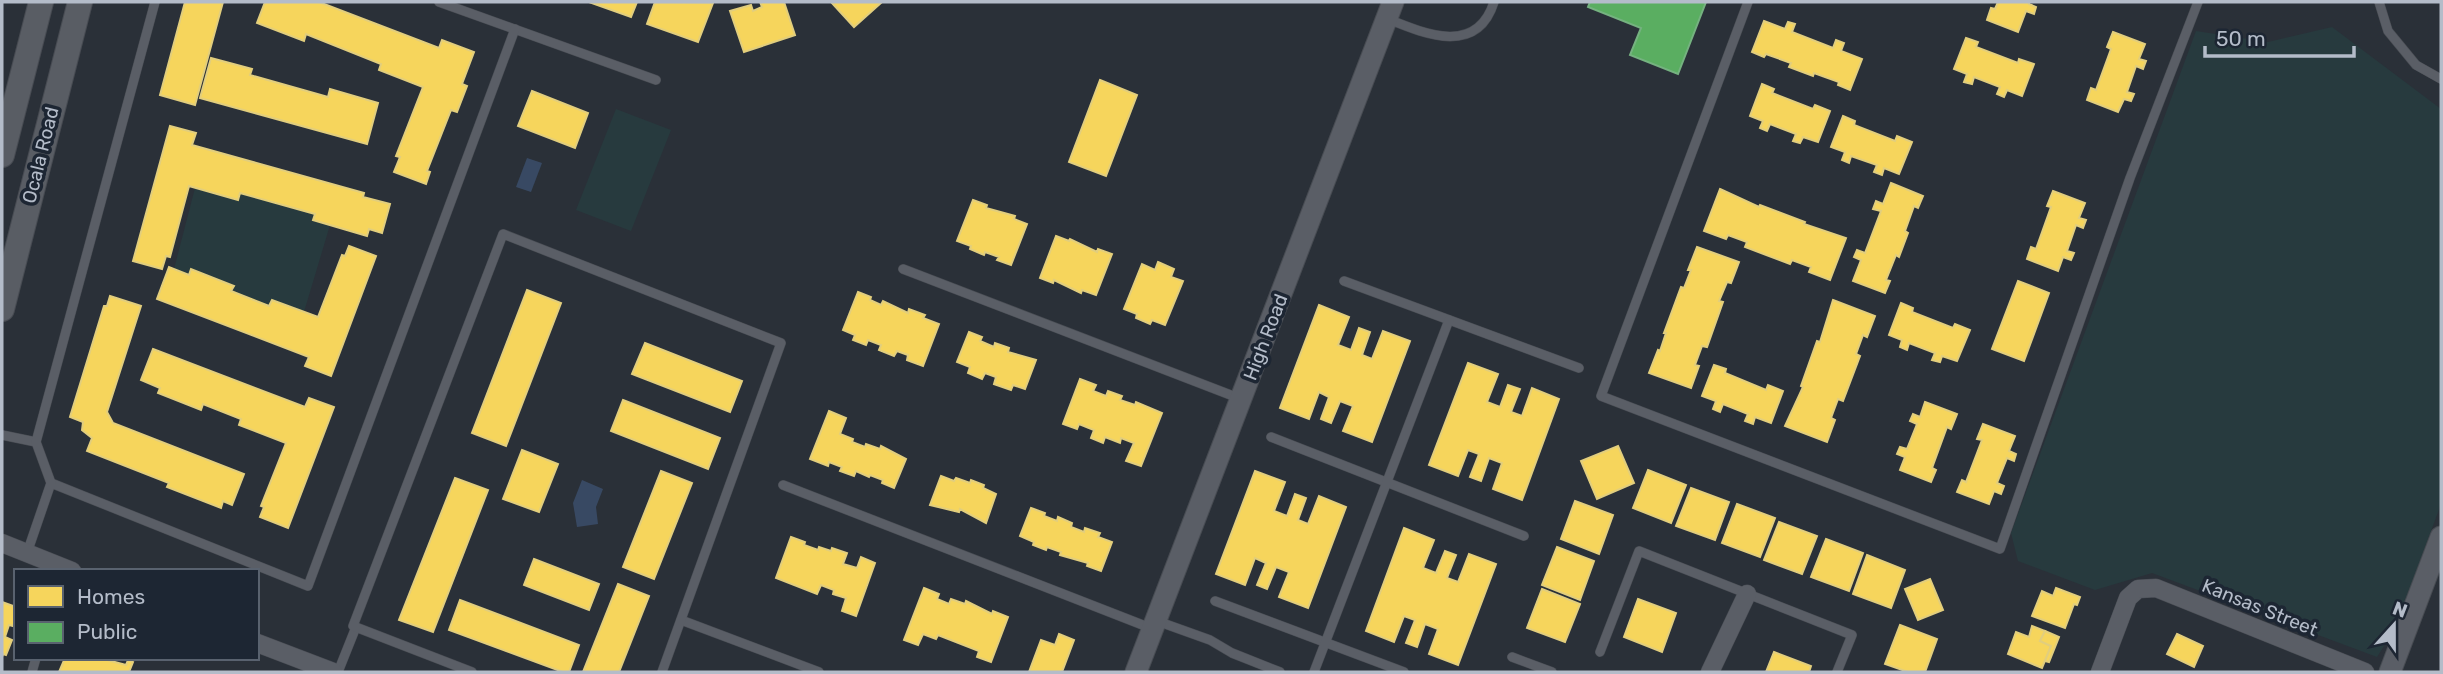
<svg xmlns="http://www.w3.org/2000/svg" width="2443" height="674" font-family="Rubik,sans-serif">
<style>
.green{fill:#273a3e}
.water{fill:#384963}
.homes{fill:#f6d55c;stroke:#e2ce7d;stroke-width:2}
.public{fill:#5aae61;stroke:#75b280;stroke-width:2}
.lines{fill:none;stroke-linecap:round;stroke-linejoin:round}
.service-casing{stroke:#484c53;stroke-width:10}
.minor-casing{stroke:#484c53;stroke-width:19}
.tertiary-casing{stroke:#484c53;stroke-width:23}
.secondary-casing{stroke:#484c53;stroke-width:26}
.service{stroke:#5a5e66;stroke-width:9}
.minor{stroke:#5a5e66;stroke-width:18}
.tertiary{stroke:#5a5e66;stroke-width:21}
.secondary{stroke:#595d64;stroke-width:24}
.labels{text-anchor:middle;stroke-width:7;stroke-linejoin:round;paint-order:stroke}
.street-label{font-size:19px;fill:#b4bcc9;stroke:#1d2633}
</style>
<rect width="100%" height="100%" fill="#2a3038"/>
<g class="green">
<polygon points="2332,27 2441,109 2441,504 2395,629 2377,657 2152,573 2095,590 2018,561 2011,533 2196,31 2268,42"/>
<polygon points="616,109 671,130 631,231 576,210"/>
<polygon points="195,188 237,200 240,193 315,214 313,221 330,225 304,312 272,300 269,306 231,291 233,285 191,269 189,275 174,269"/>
</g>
<g class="water">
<polygon points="527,158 542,163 531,192 516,187"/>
<polygon points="582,480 603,489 596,507 598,524 577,527 573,503"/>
</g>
<g class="homes">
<polygon points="185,2 223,2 195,105 160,95"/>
<polygon points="265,2 319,2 439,48 442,40 474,52 462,84 467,86 457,112 451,110 427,171 430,172 426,184 394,172 400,157 396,156 423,87 379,70 381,64 306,34 304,41 257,23"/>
<polygon points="589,2 637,2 631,17"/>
<polygon points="655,2 713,3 698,42 647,24"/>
<polygon points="760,2 784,2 795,35 744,52 730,11 751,5 753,11 762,7"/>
<polygon points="831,2 882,2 854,27"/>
<polygon points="1998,2 2029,2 2029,4 2036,7 2034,14 2026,11 2018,32 1987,20 1991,8 1995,9"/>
<polygon points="1764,21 1785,29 1788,22 1795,24 1792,32 1833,48 1836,40 1844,43 1841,51 1862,59 1850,90 1838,85 1839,82 1814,73 1813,76 1789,67 1791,63 1766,54 1764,57 1752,52"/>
<polygon points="2113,32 2145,44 2139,59 2146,61 2143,69 2136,66 2127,92 2134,94 2131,101 2124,99 2118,112 2087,100 2091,88 2096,90 2111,49 2107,47"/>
<polygon points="1966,38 1978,42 1976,47 2018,63 2019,59 2034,64 2022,96 2007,90 2004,97 1997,94 2000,87 1974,77 1972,84 1964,82 1967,74 1954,69"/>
<polygon points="211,58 252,69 250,75 328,97 330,89 378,103 367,144 200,98"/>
<polygon points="1100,80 1137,95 1106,176 1069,162"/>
<polygon points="1762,84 1774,89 1772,93 1813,109 1815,105 1830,111 1818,142 1803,137 1800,143 1793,141 1796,134 1770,124 1767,131 1760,128 1763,121 1750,116"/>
<polygon points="532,91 588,113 575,148 518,126"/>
<polygon points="1843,116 1855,121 1854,125 1895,141 1897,136 1912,142 1899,174 1884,168 1882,175 1874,172 1877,165 1851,156 1849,163 1842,160 1845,152 1831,147"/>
<polygon points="170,126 196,133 192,145 364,193 363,197 390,204 382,233 369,229 367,236 313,220 315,214 240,193 238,200 189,186 170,257 166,256 162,269 133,261"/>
<polygon points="1891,183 1923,196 1918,208 1914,206 1905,231 1908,233 1899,257 1896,255 1886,280 1890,281 1885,293 1853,281 1861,260 1854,257 1857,250 1865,253 1881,211 1873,209 1876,201 1883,204"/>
<polygon points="1720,189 1759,207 1760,205 1805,222 1804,224 1846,238 1830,280 1809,272 1811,267 1792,260 1790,264 1745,247 1747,242 1728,235 1726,239 1704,231"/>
<polygon points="2053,191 2085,203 2079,218 2086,220 2083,228 2076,225 2067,251 2074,253 2071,260 2063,257 2058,271 2027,259 2031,247 2036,249 2051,207 2047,206"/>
<polygon points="973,200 987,205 986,208 1015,216 1014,219 1027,224 1011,265 997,260 999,257 985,252 984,255 970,249 971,246 957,241"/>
<polygon points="1056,236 1069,241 1070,239 1097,252 1098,249 1112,254 1096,295 1082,290 1081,293 1054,280 1053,283 1040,278"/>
<polygon points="349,246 376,256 331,376 305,366 309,357 157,299 169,267 189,275 191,269 234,286 231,291 269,306 272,300 318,317 342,255 345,256"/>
<polygon points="1697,247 1739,262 1731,283 1727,282 1719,301 1723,302 1707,347 1702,346 1695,365 1699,366 1691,388 1649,373 1658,350 1660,351 1666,333 1664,333 1681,287 1684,288 1691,270 1688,270"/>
<polygon points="1158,262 1174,269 1171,277 1183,281 1165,325 1152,320 1150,324 1136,318 1137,314 1124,309 1142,264 1155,270"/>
<polygon points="2018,281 2049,293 2024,361 1992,349"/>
<polygon points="527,290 561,303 506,446 472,433"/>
<polygon points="858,292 871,297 870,300 881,305 883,301 908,313 909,309 925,315 923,318 939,324 923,366 907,360 908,355 897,351 894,356 879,350 881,345 868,340 866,345 853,340 855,335 843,330"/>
<polygon points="110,296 141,306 107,412 113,423 244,474 232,505 223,501 221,508 167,487 169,483 87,451 92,438 82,430 83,422 70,417 104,306 107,306"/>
<polygon points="1833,300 1875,316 1867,337 1863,335 1856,354 1860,356 1843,401 1838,399 1831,418 1835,420 1827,442 1785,426 1803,387 1801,386 1817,341 1820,342"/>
<polygon points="1901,303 1913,308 1912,312 1953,328 1955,324 1970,330 1957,361 1942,356 1940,362 1932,360 1935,353 1909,343 1907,350 1900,347 1902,340 1889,335"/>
<polygon points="1319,305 1349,317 1338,345 1351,350 1359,328 1370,332 1362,355 1372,359 1383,331 1410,341 1372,442 1343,431 1353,406 1340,401 1331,423 1321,419 1329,397 1319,392 1309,419 1280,408"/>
<polygon points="969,332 982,337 980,341 994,347 995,343 1009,348 1008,352 1036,360 1025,389 1013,385 1011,390 994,384 996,377 985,373 982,379 968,373 970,367 957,362"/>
<polygon points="645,343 742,381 730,412 632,374"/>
<polygon points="153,349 305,407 309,398 334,407 288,528 260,517 264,507 261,506 286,443 239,425 241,419 203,404 201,410 158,393 160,388 141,380"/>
<polygon points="1468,363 1498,374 1487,402 1500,407 1508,385 1520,389 1511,412 1522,416 1532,388 1559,399 1522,500 1493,489 1502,463 1489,458 1481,481 1470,477 1479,454 1468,450 1458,476 1429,465"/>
<polygon points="1714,365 1726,369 1725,373 1766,390 1768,385 1783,391 1771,423 1755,417 1753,424 1745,421 1748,414 1723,404 1720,412 1713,409 1716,401 1702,396"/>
<polygon points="1080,379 1096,385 1093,391 1106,396 1108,391 1122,396 1120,400 1135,405 1136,402 1162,413 1141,466 1126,461 1134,443 1121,438 1120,443 1105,437 1103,443 1091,438 1094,430 1079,424 1077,429 1063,424"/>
<polygon points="623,400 720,438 708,469 611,431"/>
<polygon points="1925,402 1957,414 1951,429 1947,427 1932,468 1936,470 1931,482 1900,470 1905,457 1897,454 1900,447 1907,449 1917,424 1910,421 1913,414 1920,417"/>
<polygon points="829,411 846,418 840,434 853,439 852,442 865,447 866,444 880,449 881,446 906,459 894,488 882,483 883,480 870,475 869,477 856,471 854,476 840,471 842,467 829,462 828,466 810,459"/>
<polygon points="1983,424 2015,436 2009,451 2016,454 2014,461 2007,458 1997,483 2004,486 2001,494 1994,491 1989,504 1957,492 1962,480 1966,482 1982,440 1977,439"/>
<polygon points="1618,446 1634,483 1597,499 1581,461"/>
<polygon points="522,450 558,464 539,512 503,499"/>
<polygon points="1648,470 1686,485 1671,523 1633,508"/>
<polygon points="661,471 692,483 654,579 623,567"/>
<polygon points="1255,471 1285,482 1274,511 1287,516 1295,494 1306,498 1298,520 1308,524 1319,496 1346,507 1308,608 1279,597 1289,572 1276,567 1267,589 1257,585 1266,563 1255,558 1245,585 1216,574"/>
<polygon points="941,476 954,481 956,478 970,483 971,480 984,485 983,488 996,494 986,523 960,509 959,512 930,505"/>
<polygon points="455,478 488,490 433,632 399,620"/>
<polygon points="1691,488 1729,502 1715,540 1676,526"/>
<polygon points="1575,501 1613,515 1599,554 1561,539"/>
<polygon points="1737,504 1775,518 1760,557 1722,543"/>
<polygon points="1031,508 1045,513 1044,516 1057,521 1058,517 1072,523 1071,527 1084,532 1085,528 1100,533 1098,537 1112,542 1101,571 1087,566 1088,563 1060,555 1061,552 1047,547 1046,550 1033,545 1034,542 1020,536"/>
<polygon points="1779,522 1817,536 1802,574 1764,560"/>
<polygon points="1404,528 1434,540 1423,568 1436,573 1445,551 1456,555 1447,578 1458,582 1469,554 1496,564 1458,665 1429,654 1438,629 1425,624 1417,647 1406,643 1415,620 1404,616 1394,642 1366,631"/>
<polygon points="791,537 805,542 804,545 818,550 819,547 831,551 832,548 847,553 843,564 857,568 861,557 875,563 856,616 842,611 846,598 833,594 834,590 821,585 817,594 776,578"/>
<polygon points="1826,539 1863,553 1849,591 1811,577"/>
<polygon points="1557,547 1594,561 1580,600 1542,585"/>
<polygon points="1867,555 1905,570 1891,608 1853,594"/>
<polygon points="534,559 599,584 589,610 524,585"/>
<polygon points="1930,579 1943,610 1918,620 1905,589"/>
<polygon points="618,584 649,596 619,672 583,672"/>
<polygon points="924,588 939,594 937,599 949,604 951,599 965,604 966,601 992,614 993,611 1008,617 991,662 977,657 979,651 938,635 936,639 923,634 918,645 904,640"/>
<polygon points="2056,588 2080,597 2077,605 2074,604 2065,628 2032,616 2042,591 2053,596"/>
<polygon points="1542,589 1580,604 1565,642 1527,628"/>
<polygon points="1638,599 1676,613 1662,652 1624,637"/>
<polygon points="460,600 579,645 569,672 563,672 449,630"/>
<polygon points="2,602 16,607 16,618 13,626 9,625 5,637 12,640 6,655 3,654 2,657"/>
<polygon points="1900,625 1937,639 1925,672 1908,672 1885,664"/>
<polygon points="2032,626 2045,631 2040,641 2051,646 2042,668 2008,654 2016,632 2029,637"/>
<polygon points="2045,631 2059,637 2049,662 2045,661 2051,646 2040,641"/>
<polygon points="1059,634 1074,640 1062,672 1029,672 1041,640 1055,645"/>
<polygon points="2177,634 2203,646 2194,667 2167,654"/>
<polygon points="1774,652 1811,666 1809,672 1766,672"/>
<polygon points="65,658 100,658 126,665 128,660 133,662 129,672 59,672"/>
</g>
<polygon class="public" points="1590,2 1706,2 1678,74 1630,55 1641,28 1588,7"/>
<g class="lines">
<defs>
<g id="service">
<polyline points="439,2 656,80"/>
<polyline points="1748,2 1601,396 2000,549 2130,178 2198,2"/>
<polyline points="2379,2 2388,31 2416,65 2441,79"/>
<path d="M 1388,19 C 1425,34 1477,56 1494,2"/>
<polyline points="903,269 1241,399"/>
<polyline points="1344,281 1579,368"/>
<polyline points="2,435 36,442"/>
<polyline points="1271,437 1524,536"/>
<polyline points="51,483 308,586 515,29"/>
<polyline points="783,485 1153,629"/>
<polyline points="27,553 51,483 36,442 155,2"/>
<polyline points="1215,601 1404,672"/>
<polyline points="681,620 819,672"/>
<polyline points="1157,621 1210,640 1232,653 1280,672"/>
<polyline points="1600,652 1639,551 1852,635 1837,672"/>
<polyline points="1512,657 1552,672"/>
<polyline points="32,672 36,658"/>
<polyline points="338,672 356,627"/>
<polyline points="472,672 353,626 503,234 781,343 662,672"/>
<polyline points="1314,672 1449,320"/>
</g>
<g id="minor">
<polyline points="2,543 72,571"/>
<polyline points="257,643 333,672"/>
<polyline points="1710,672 1747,594"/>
<polyline points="2100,672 2128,598 2138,589 2156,588 2365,672"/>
</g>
<g id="tertiary">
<polyline points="1136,672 1393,2"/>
<polyline points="2390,672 2441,537"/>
</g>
<g id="secondary">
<polyline points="2,155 41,2"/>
<polyline points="2,309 80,2"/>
</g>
</defs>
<use href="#service" class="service-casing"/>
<use href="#minor" class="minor-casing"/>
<use href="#tertiary" class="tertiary-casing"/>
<use href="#secondary" class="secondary-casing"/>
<use href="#service" class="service"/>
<use href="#minor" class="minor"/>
<use href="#tertiary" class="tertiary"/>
<use href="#secondary" class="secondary"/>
</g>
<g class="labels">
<g class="street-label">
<text transform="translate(40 155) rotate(-76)" y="7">Ocala Road</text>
<text transform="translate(1265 337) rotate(-69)" y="7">High Road</text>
<text transform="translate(2260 607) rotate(22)" y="7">Kansas Street</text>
</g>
</g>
<rect width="2443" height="674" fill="none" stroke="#b4bcc9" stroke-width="7"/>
<rect x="14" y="569" width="245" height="91" fill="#1d2633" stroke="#59626f" stroke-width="2"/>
<rect x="28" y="586" width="35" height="21" fill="#f6d55c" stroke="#59626f" stroke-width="2"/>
<text x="77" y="604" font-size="21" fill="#b4bcc9">Homes</text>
<rect x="28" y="622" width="35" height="21" fill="#5aae61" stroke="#59626f" stroke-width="2"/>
<text x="77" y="639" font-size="21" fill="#b4bcc9">Public</text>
<g transform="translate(2394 625) rotate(21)" stroke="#1d2633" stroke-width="5" paint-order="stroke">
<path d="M0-5L12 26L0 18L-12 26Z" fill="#b4bcc9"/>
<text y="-10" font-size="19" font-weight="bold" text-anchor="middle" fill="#b4bcc9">N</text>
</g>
<path d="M2205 46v10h149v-10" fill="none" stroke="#b4bcc9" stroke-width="3.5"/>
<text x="2216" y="46" font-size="21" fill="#b4bcc9" stroke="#1d2633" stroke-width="5" paint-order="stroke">50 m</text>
</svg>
